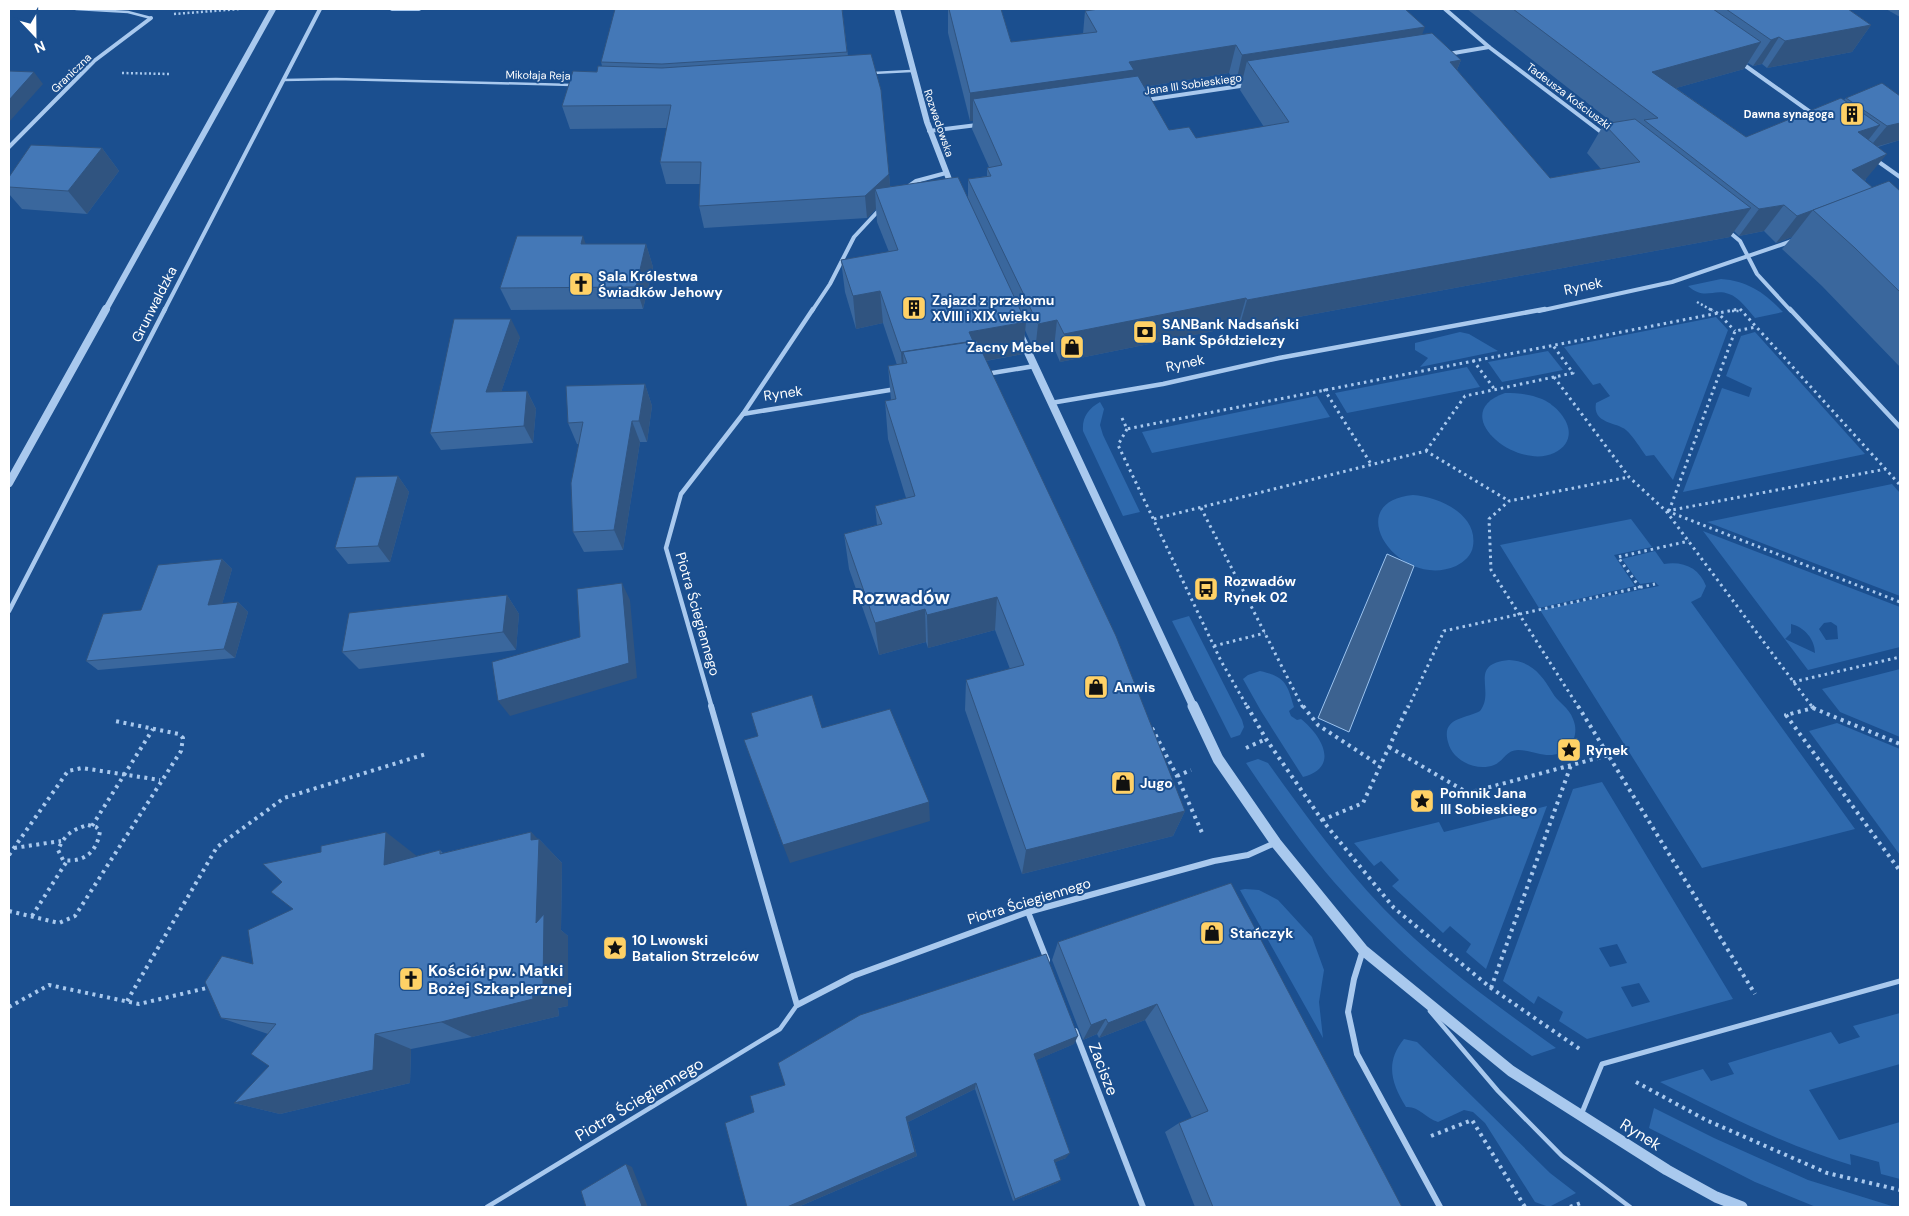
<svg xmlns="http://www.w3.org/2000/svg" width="1909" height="1216" font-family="'DM Sans',sans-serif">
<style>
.green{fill:#2e69ad;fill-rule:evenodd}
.water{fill:#3c6290;stroke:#9cc4f0}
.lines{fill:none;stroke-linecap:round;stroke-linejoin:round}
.path-far2{stroke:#a9c9ee;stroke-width:2.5;stroke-dasharray:2 2.5;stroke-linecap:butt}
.path-far1{stroke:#a9c9ee;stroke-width:3;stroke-dasharray:2.5 4;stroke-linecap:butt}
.path{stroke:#a9c9ee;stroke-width:4;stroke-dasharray:3 4.5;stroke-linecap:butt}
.service-far1{stroke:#a9c9ee;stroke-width:2.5}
.service{stroke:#a9c9ee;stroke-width:4.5}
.pedestrian{stroke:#a9c9ee;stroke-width:5}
.minor-far2{stroke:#a9c9ee;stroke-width:4}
.minor-far1{stroke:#a9c9ee;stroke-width:4.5}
.minor{stroke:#a9c9ee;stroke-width:6}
.tertiary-far2{stroke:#a9c9ee;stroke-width:6}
.tertiary-far1{stroke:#a9c9ee;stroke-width:8}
.tertiary{stroke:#a9c9ee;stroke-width:11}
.wall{fill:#3a679d;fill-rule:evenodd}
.shaded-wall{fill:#305480}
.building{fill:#4478b7;stroke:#305480}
.labels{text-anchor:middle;stroke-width:4;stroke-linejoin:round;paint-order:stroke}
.far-street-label{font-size:11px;fill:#fff;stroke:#1b4f8f}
.far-poi-label{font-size:11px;font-weight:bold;fill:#fff;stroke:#1b4f8f;text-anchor:end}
.poi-label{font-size:14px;font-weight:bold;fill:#fff;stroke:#1b4f8f;text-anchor:start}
.street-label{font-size:14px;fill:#fff;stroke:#1b4f8f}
.near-poi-label{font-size:16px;font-weight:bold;fill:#fff;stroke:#1b4f8f;text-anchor:start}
.near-street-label{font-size:16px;fill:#fff;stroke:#1b4f8f}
.district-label{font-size:19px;font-weight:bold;fill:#fff;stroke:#1b4f8f}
</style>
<rect width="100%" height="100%" fill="#1b4f8f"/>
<g class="green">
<path d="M 1721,279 C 1748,281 1765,293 1783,312 L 1755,318 C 1748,310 1739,297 1729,294 C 1713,288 1705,301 1688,286 Z"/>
<path d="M 1716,317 L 1728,330 L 1673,480 L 1654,455 L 1646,456 C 1640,448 1634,437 1626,430 C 1617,422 1592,424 1596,403 L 1610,396 L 1600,383 L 1593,385 L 1564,347 Z"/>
<polygon points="1460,332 1469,334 1498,351 1420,367 1428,358 1415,350 1415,343"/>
<polygon points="1755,332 1865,454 1683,492 1722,388 1749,397 1752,388 1726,376 1741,336"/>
<polygon points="1548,351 1563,370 1502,382 1488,362"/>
<polygon points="1467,367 1480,387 1347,413 1335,393"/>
<path d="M 1505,393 C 1518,393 1530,394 1542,399 C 1564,409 1583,439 1554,453 C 1516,471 1446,413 1505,393 Z"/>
<polygon points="1317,396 1330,417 1152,453 1142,432"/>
<path d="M 1100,402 L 1104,409 L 1100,425 L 1103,435 L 1140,512 L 1123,516 L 1083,431 C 1082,417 1088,409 1100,402 Z"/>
<polygon points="1892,484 1900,493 1900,596 1707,522"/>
<path d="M 1413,495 C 1439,497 1478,514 1473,546 C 1472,555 1464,562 1456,566 C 1399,591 1338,502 1413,495 Z"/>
<polygon points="1631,519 1652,547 1614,555 1635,586 1539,608 1500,545"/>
<path d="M 1703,531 L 1900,607 L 1900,647 L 1808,670 ZM 1831,622 L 1837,626 L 1838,639 L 1826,640 L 1819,629 L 1824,623 ZM 1791,624 C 1804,627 1815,639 1815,653 L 1785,639 L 1791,633 Z"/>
<path d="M 1655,551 L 1664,564 C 1684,561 1699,568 1706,586 L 1701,597 L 1691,602 L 1855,829 L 1702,868 L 1540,610 L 1659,586 L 1655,582 L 1640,584 L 1622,559 Z"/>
<polygon points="1189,616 1242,720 1244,727 1240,735 1231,738 1172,621"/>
<path d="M 1509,660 C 1531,661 1542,675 1552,692 C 1557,702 1569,707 1573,719 C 1580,735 1571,753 1552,755 C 1541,756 1530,750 1518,750 C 1506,750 1504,761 1494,765 C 1476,772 1452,760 1448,742 C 1441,717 1466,719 1480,711 C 1496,691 1467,664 1509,660 Z"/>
<polygon points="1900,669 1900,737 1840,712 1822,689"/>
<path d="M 1260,671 C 1286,677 1287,684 1294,707 L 1289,711 L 1291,716 L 1297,720 L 1301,719 C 1321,735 1341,767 1303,777 L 1261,711 L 1243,679 L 1248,675 Z"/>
<polygon points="1837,723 1900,749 1900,855 1809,731"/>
<path d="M 1258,759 L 1268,763 C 1304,813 1340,863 1383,908 C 1435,962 1496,1005 1556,1048 L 1532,1056 C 1460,1006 1392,948 1334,882 C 1302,845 1273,803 1246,763 Z"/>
<path d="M 1602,782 L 1733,999 L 1587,1039 L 1559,1021 L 1563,1012 L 1538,996 L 1534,1004 L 1503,981 L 1573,789 ZM 1617,944 L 1627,963 L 1610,967 L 1599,948 ZM 1639,983 L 1650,1002 L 1632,1007 L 1621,987 Z"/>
<polygon points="1547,806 1486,969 1466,952 1471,944 1450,926 1443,933 1392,886 1399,880 1381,861 1374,866 1354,843 1439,822 1444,832"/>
<polygon points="1245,889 1259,890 1278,900 1312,937 1324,970 1319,1002 1323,1038 1240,890"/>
<path d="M 1900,1013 L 1900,1064 L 1809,1090 L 1839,1140 L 1900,1122 L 1900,1179 L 1881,1174 L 1879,1162 L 1850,1154 L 1851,1165 C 1784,1145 1722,1113 1660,1082 L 1703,1069 L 1711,1081 L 1734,1074 L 1728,1063 L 1831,1032 L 1839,1044 L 1860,1037 L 1853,1026 Z"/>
<path d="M 1404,1039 L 1417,1042 L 1550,1173 L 1576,1193 L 1549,1207 L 1535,1202 L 1485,1123 L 1473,1112 L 1464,1110 L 1438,1122 C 1425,1118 1419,1106 1406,1107 C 1391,1083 1385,1062 1404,1039 Z"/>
<polygon points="1654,1108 1714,1138 1808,1180 1895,1207 1816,1207 1755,1182 1649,1128"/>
</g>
<polygon class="water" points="1387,554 1414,566 1349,732 1318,718"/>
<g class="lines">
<g class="path-far2">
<polyline points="174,14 240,9"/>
<polyline points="122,73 170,74"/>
<polyline points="1697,302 1713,311"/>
<polyline points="1732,311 1741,311"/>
</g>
<g class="path-far1">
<polyline points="1710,309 1719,314 1735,331"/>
<polyline points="1740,309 1900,485"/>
<polyline points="1473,360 1495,390"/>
<polyline points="1554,377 1629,477 1666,511 1813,708"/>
<polyline points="1324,389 1371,464"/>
<polyline points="1122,418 1127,429 1739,309"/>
<polyline points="1127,429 1118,445 1221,661 1248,708"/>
<polyline points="1426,451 1465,396 1573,373 1552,344"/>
<polyline points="1201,508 1303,708"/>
<polyline points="1667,511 1900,602"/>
<polyline points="1667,511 1886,469"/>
<polyline points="1669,511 1735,331 1756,327"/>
<polyline points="1154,519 1426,451 1509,501"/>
<polyline points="1640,588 1618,557 1689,541"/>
<polyline points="1214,646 1265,633"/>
<polyline points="1793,682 1900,657"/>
<polyline points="1408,708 1444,631 1655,584"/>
<polyline points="1579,708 1491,570 1489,519 1509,501 1629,477"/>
</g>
<g class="path">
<polyline points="1247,706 1266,739 1322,820 1394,908 1491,988 1581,1050"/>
<polyline points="1303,706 1318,725 1379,765"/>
<polyline points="1578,706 1755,994"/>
<polyline points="1812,706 1813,708 1786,715 1900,871"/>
<polyline points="1813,708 1900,744"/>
<polyline points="1152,728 1177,776 1203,835"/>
<polyline points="1389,747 1468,793 1609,755"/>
<polyline points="1246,748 1266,739"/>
<polyline points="1177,776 1191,770"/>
<polyline points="1322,820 1363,803 1408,706"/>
<path d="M 88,825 L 96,827 L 100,831 C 97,852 84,863 63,860 L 58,850 C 64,835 73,829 88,825 Z"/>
<polyline points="92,826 153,729"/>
<polyline points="14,848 61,841"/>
<polyline points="9,855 68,771 82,768 160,780"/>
<polyline points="9,911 59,923 75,916 181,751 183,738 179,734 115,721"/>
<polyline points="32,916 67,861"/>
<polyline points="1491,988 1571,765"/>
<polyline points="127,1001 217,847 284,798 426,754"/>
<polyline points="9,1007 49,985 139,1004 211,987"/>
<polyline points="1636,1082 1706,1120 1827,1173 1900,1190"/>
<polyline points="1431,1136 1472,1120 1525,1207"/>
<polyline points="1570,1207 1581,1203"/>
</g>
<g class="service-far1">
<polyline points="76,9 128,12 151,18"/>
<polyline points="873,73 911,71"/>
<polyline points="284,80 336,79 572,85"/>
</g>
<g class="service">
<polyline points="1430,1011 1498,1091 1562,1156 1630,1207"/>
<polyline points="487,1207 780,1029 797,1005"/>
</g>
<polyline class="pedestrian" points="1581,1115 1602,1064 1900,981"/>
<g class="minor-far2">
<polyline points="392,9 419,9"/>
<polyline points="1445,9 1489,47 1605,135"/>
<polyline points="1448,54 1489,47"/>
<polyline points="1740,62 1813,114"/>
<polyline points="1146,100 1247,85"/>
<polyline points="929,131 977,125"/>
<polyline points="9,147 94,61 151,18"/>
<polyline points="1876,160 1900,177"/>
<polyline points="909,186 916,181 946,173"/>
<polyline points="1728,231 1740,241 1757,274 1791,311"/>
<polyline points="164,311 320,9"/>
<polyline points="812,311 830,284 854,237 881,208"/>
<polyline points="1539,311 1672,282 1792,241"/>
</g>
<g class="minor-far1">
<polyline points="1790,309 1900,427"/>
<polyline points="986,374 1035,366"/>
<polyline points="1051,403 1163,384 1279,358 1545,309"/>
<polyline points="743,414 896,389"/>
<polyline points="9,611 165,309"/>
<polyline points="712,708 666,548 681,494 743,414 813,309"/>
</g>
<g class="minor">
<polyline points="711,706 797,1005 853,976 1028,912 1214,861 1248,855 1275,843"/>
<polyline points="1028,912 1047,960"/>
<polyline points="1363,950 1354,979 1348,1012 1357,1054 1440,1207"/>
<polyline points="1075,1031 1143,1207"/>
</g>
<g class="tertiary-far2">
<polyline points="897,9 927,122 952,187"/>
<polyline points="105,311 273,9"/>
</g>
<g class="tertiary-far1">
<polyline points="1019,333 1194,708"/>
<polyline points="9,483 106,309"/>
</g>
<polyline class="tertiary" points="1193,706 1218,759 1276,843 1363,950 1511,1071 1667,1170 1716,1197 1742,1207"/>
</g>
<g class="wall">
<path d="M 842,9 L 848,56 L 889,174 L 890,186 L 968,199 L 968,179 L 987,176 L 987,168 L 989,167 L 972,129 L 973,121 L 970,121 L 948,33 L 948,9 L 1001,9 L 1011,42 L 1083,34 L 1085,11 L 1093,10 L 1093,9 L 1405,9 L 1422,34 L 1461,60 L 1457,70 L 1550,178 L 1601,169 L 1587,153 L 1604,124 L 1613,123 L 1467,9 L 1848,9 L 1871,25 L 1852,52 L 1767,68 L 1762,64 L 1753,66 L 1748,63 L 1744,69 L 1676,88 L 1746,137 L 1844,100 L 1846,98 L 1900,96 L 1900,140 L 1878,147 L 1865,181 L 1873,188 L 1900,191 L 1900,367 L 1822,286 L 1782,249 L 1792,237 L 1776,243 L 1764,231 L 1739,236 L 1734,231 L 1730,237 L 1239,328 L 1238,326 L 1060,362 L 1054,348 L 1035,352 L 1025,330 L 1023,354 L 986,361 L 1185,811 L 1173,836 L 1022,874 L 965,710 L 966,680 L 1010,669 L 995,630 L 928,648 L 926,642 L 879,655 L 849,569 L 844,534 L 877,525 L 875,506 L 906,498 L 888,439 L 885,401 L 891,400 L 888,366 L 897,365 L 883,323 L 856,329 L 845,292 L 841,260 L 889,252 L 877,222 L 876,209 L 867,218 L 704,228 L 699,206 L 700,184 L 666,184 L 660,162 L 667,128 L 570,129 L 562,106 L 602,66 L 601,62 ZM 1229,73 L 1236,83 L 1242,82 L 1240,90 L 1264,127 L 1196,138 L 1169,130 L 1144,87 Z"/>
<polygon points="1886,9 1900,9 1900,17"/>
<polygon points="102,148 119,171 87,214 22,209 9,194 9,177"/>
<polygon points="586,244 646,244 653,267 643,309 511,310 500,288"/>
<polygon points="520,337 501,392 527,391 536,409 533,443 441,450 430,433"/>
<polygon points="645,384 652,406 647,442 640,442 623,550 584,552 573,532 579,444 577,444 568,423"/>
<polygon points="398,476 409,492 390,562 348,564 335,548"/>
<polygon points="222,559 232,569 222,604 238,602 248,612 235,658 98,670 86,661 141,610"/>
<polygon points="507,595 519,614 516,650 359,669 342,652"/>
<polygon points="531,832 537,839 539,839 562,863 561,930 568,936 568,1006 558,1008 559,1016 472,1037 411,1049 410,1083 280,1114 234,1103 269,1066 268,1034 221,1018 253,964 293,909 417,856 440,850 443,853"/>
<polygon points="1231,883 1402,1207 1195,1207 1165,1132 1179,1123 1192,1118 1145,1020 1099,1038 1097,1034 1083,1040 1052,960 1058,942"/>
<polygon points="1074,1044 1036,1060 1066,1158 1055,1162 1061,1180 1057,1183 1013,1201 975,1089 908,1122 917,1156 798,1207 747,1207 725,1123"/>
</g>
<g class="shaded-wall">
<polygon points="1871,25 1852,52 1767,68 1785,41"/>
<polygon points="1425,27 1414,56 1247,61 1242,82 1236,83 1242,55"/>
<polygon points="1779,37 1762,64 1753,66 1771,40"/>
<polygon points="1761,42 1744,69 1637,99 1652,72"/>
<polygon points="1236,45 1229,73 1131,89 973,99 973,121 970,121 970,93 1129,62"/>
<polygon points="1461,60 1449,89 1450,62"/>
<polygon points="34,72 43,84 9,122 9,100"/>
<polygon points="1900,123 1900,140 1868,149 1887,126"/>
<polygon points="1880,125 1859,152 1858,132"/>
<polygon points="102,148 119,171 87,214 68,191"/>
<polygon points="1887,154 1865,180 1830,196 1852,170"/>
<polygon points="889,174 891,196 875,189 876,209 867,218 865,196"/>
<polygon points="1784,205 1764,231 1739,236 1759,209"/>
<polygon points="1751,208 1730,237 1239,328 1247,300"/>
<polygon points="1813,210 1792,237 1776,243 1797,216"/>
<polygon points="583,236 591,259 581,244"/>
<polygon points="646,244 653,267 643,309 636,287"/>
<polygon points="880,291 883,323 856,329 853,296"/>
<polygon points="1246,298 1238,326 1060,362 1064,334"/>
<polygon points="511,319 520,337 495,410 486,392"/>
<polygon points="1057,320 1054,348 1035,352 1038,324"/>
<polygon points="1026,322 1023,354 973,363 907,363 903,352 905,383 903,384 901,352 969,332"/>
<polygon points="645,384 652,406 647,442 639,421"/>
<polygon points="527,391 536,409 533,443 524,426"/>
<polygon points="632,421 640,442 623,550 614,530"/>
<polygon points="398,476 409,492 390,562 378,546"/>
<polygon points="222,559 232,569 219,615 208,605"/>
<polygon points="622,583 630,600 637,678 510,716 498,701 629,663"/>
<polygon points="507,595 519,614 516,650 503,632"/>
<polygon points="997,597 995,630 928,648 927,615"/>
<polygon points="238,602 248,612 235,658 224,649"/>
<polygon points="925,609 926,642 879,655 875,623"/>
<polygon points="929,802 930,821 790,863 783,845"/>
<polygon points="1185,811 1173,836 1022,874 1026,850"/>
<polygon points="386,832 418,857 384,865"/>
<polygon points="531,832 539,840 539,839 562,863 561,930 568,936 568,1006 558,1008 559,1016 472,1037 441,1022 532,991"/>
<polygon points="1157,1004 1145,1020 1099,1038 1108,1023"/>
<polygon points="1106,1019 1097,1034 1083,1040 1091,1025"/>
<polygon points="375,1034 411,1049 410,1083 280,1114 234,1103"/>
<polygon points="1078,1036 1074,1044 1032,1062 1034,1054"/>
<polygon points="976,1083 975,1089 908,1122 917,1156 798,1207 787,1207 906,1117"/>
<polygon points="1070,1153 1066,1158 1051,1164 1054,1160"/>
<polygon points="626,1164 632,1167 648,1207 640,1207"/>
<polygon points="1061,1180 1057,1183 1013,1201 1015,1199"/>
</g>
<g class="building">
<polygon points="615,9 842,9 847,52 662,64 601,62"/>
<polygon points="949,9 1001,9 1011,42 1097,32 1085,11 1099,9 1405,9 1425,27 1242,55 1236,45 1129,62 1134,70 970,93"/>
<polygon points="1513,9 1713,9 1761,42 1652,72 1746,137 1841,98 1880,125 1858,132 1887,154 1852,170 1873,188 1797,216 1784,205 1759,209 1644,120 1658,118"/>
<polygon points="1726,9 1848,9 1871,25 1785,41 1779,37 1771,40"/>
<polygon points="1432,33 1461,60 1450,62 1550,178 1640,162 1604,124 1635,119 1751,208 1247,300 1246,298 1064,334 1057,320 1038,324 968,179 991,176 987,168 1002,165 973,99 1138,76 1169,130 1189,127 1196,138 1289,122 1247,61"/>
<polygon points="871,54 881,90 889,174 865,196 699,206 701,162 660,162 671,105 562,106 573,71 597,72 598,66 662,68"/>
<polygon points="9,71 34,72 9,100"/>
<polygon points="1882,83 1900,96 1900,123 1887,126 1846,98"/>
<polygon points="31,145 102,148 68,191 9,187 9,177"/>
<polygon points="958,177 1026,322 969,332 973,341 901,352 880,291 853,296 841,260 898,250 875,189"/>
<polygon points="1889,181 1900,191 1900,292 1855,248 1813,210"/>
<polygon points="517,236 583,236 581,244 646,244 636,287 500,288"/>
<polygon points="454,319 511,319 486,392 527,391 524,426 430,433"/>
<polygon points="977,341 1116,636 1185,811 1026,850 966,680 1024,665 997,597 927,615 925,609 875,623 844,534 882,524 875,506 915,496 885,401 896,399 888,366 907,363 903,352"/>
<polygon points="645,384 639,421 632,421 614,530 573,532 571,483 583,422 568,423 566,386"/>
<polygon points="398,476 378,546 335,548 356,477"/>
<polygon points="222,559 208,605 238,602 224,649 86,661 103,614 141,610 158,565"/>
<polygon points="622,583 629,663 498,701 492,662 580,637 577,589"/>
<polygon points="507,595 503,632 342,652 349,613"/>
<polygon points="812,695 822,728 890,709 929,802 783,845 744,740 758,736 751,713"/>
<polygon points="386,832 384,865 440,850 440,854 531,832 531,840 539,839 536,923 544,914 543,988 532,991 533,999 441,1022 375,1034 373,1070 234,1103 269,1066 251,1054 276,1024 221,1018 205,982 222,956 253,964 248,930 293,909 271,892 282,882 263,864 321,852 321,846"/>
<polygon points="1231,883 1402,1207 1213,1207 1179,1123 1208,1111 1157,1004 1108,1023 1106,1019 1091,1025 1058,942"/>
<polygon points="1046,954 1078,1036 1034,1054 1070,1153 1054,1160 1061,1180 1015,1199 976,1083 906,1117 915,1152 787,1207 747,1207 725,1123 754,1112 750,1096 785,1085 778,1063 860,1015"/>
<polygon points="626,1164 642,1206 640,1207 586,1207 581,1191"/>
</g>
<defs>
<symbol id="building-square" viewBox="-11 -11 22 22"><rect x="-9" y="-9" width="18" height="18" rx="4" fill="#ffd166" stroke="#1b4f8f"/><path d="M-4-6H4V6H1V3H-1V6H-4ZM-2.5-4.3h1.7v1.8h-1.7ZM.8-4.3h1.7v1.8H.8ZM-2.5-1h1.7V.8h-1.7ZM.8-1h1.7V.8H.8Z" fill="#111"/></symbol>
<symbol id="church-square" viewBox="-11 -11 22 22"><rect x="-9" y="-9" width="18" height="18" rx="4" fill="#ffd166" stroke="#1b4f8f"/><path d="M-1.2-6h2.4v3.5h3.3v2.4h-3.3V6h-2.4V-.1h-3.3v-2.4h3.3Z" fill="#111"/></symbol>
<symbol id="bank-square" viewBox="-11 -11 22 22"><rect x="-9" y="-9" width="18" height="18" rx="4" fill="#ffd166" stroke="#1b4f8f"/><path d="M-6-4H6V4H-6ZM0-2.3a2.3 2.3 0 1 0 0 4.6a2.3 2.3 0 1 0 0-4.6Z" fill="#111"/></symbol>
<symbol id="shop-square" viewBox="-11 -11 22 22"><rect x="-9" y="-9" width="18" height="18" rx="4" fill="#ffd166" stroke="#1b4f8f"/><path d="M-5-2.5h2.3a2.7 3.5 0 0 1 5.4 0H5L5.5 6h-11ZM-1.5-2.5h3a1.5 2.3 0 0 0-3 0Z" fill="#111"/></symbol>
<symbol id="bus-square" viewBox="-11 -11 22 22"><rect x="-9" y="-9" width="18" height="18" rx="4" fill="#ffd166" stroke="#1b4f8f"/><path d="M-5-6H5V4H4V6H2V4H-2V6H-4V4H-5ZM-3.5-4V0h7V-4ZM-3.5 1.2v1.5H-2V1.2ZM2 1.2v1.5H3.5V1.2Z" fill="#111"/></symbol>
<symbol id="sight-square" viewBox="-11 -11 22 22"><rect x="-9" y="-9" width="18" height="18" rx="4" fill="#ffd166" stroke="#1b4f8f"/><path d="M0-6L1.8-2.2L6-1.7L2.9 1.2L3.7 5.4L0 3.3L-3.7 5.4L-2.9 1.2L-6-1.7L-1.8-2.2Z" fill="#111"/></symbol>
</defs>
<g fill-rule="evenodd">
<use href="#building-square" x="1838" y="100" width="28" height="28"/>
<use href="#church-square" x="567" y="270" width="28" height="28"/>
<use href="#building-square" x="900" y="294" width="28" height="28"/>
<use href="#bank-square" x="1131" y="318" width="28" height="28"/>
<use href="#shop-square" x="1058" y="333" width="28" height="28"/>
<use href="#bus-square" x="1192" y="575" width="28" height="28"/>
<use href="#shop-square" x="1082" y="673" width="28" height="28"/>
<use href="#sight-square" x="1555" y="736" width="28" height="28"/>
<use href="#shop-square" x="1109" y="769" width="28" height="28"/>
<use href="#sight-square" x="1408" y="787" width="28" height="28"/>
<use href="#shop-square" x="1198" y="919" width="28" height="28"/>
<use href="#sight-square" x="601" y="934" width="28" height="28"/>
<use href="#church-square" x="397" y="965" width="28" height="28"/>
</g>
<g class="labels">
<g class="far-street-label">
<text transform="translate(71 73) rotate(-44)" y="4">Graniczna</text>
<text transform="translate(538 75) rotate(1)" y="4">Mikołaja Reja</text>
<text transform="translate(1193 84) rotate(-8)" y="4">Jana III Sobieskiego</text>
<text transform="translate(1569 96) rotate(37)" y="4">Tadeusza Kościuszki</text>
<text transform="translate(939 123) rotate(71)" y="4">Rozwadowska</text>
</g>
<g class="far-poi-label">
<text x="1834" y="118">Dawna synagoga</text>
</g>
<g class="poi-label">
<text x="598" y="281">Sala Królestwa<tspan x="598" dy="16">Świadków Jehowy</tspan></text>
<text x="932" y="305">Zajazd z przełomu<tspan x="932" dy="16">XVIII i XIX wieku</tspan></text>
<text x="1162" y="329">SANBank Nadsański<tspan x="1162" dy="16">Bank Spółdzielczy</tspan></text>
<text x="1054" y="352" text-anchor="end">Zacny Mebel</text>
<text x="1224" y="586">Rozwadów<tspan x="1224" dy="16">Rynek 02</tspan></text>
<text x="1114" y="692">Anwis</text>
<text x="1586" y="755">Rynek</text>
<text x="1140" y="788">Jugo</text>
<text x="1440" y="798">Pomnik Jana<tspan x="1440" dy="16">III Sobieskiego</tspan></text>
<text x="1230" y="938">Stańczyk</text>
<text x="632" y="945">10 Lwowski<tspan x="632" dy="16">Batalion Strzelców</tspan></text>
</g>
<g class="street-label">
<text transform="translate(1583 286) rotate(-12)" y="5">Rynek</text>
<text transform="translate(154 304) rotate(-63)" y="5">Grunwaldzka</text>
<text transform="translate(1185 363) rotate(-12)" y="5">Rynek</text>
<text transform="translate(783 393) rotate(-8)" y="5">Rynek</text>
<text transform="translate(698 614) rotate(74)" y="5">Piotra Ściegiennego</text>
<text transform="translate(1029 901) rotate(-17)" y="5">Piotra Ściegiennego</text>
</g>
<g class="near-poi-label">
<text x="428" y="976">Kościół pw. Matki<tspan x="428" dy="18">Bożej Szkaplerznej</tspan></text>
</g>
<g class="near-street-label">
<text transform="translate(1104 1069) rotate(69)" y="6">Zacisze</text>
<text transform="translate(639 1099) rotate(-31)" y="6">Piotra Ściegiennego</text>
<text transform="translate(1641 1134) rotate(32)" y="6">Rynek</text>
</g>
<g class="district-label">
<text x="901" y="604">Rozwadów</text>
</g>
</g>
<rect width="1909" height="1216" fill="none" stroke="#ffffff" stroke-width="20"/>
<g transform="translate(35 35) rotate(158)" stroke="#1b4f8f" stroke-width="4" paint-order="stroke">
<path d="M0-4L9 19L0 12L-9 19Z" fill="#ffffff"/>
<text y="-8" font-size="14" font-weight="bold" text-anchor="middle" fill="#ffffff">N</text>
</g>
</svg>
